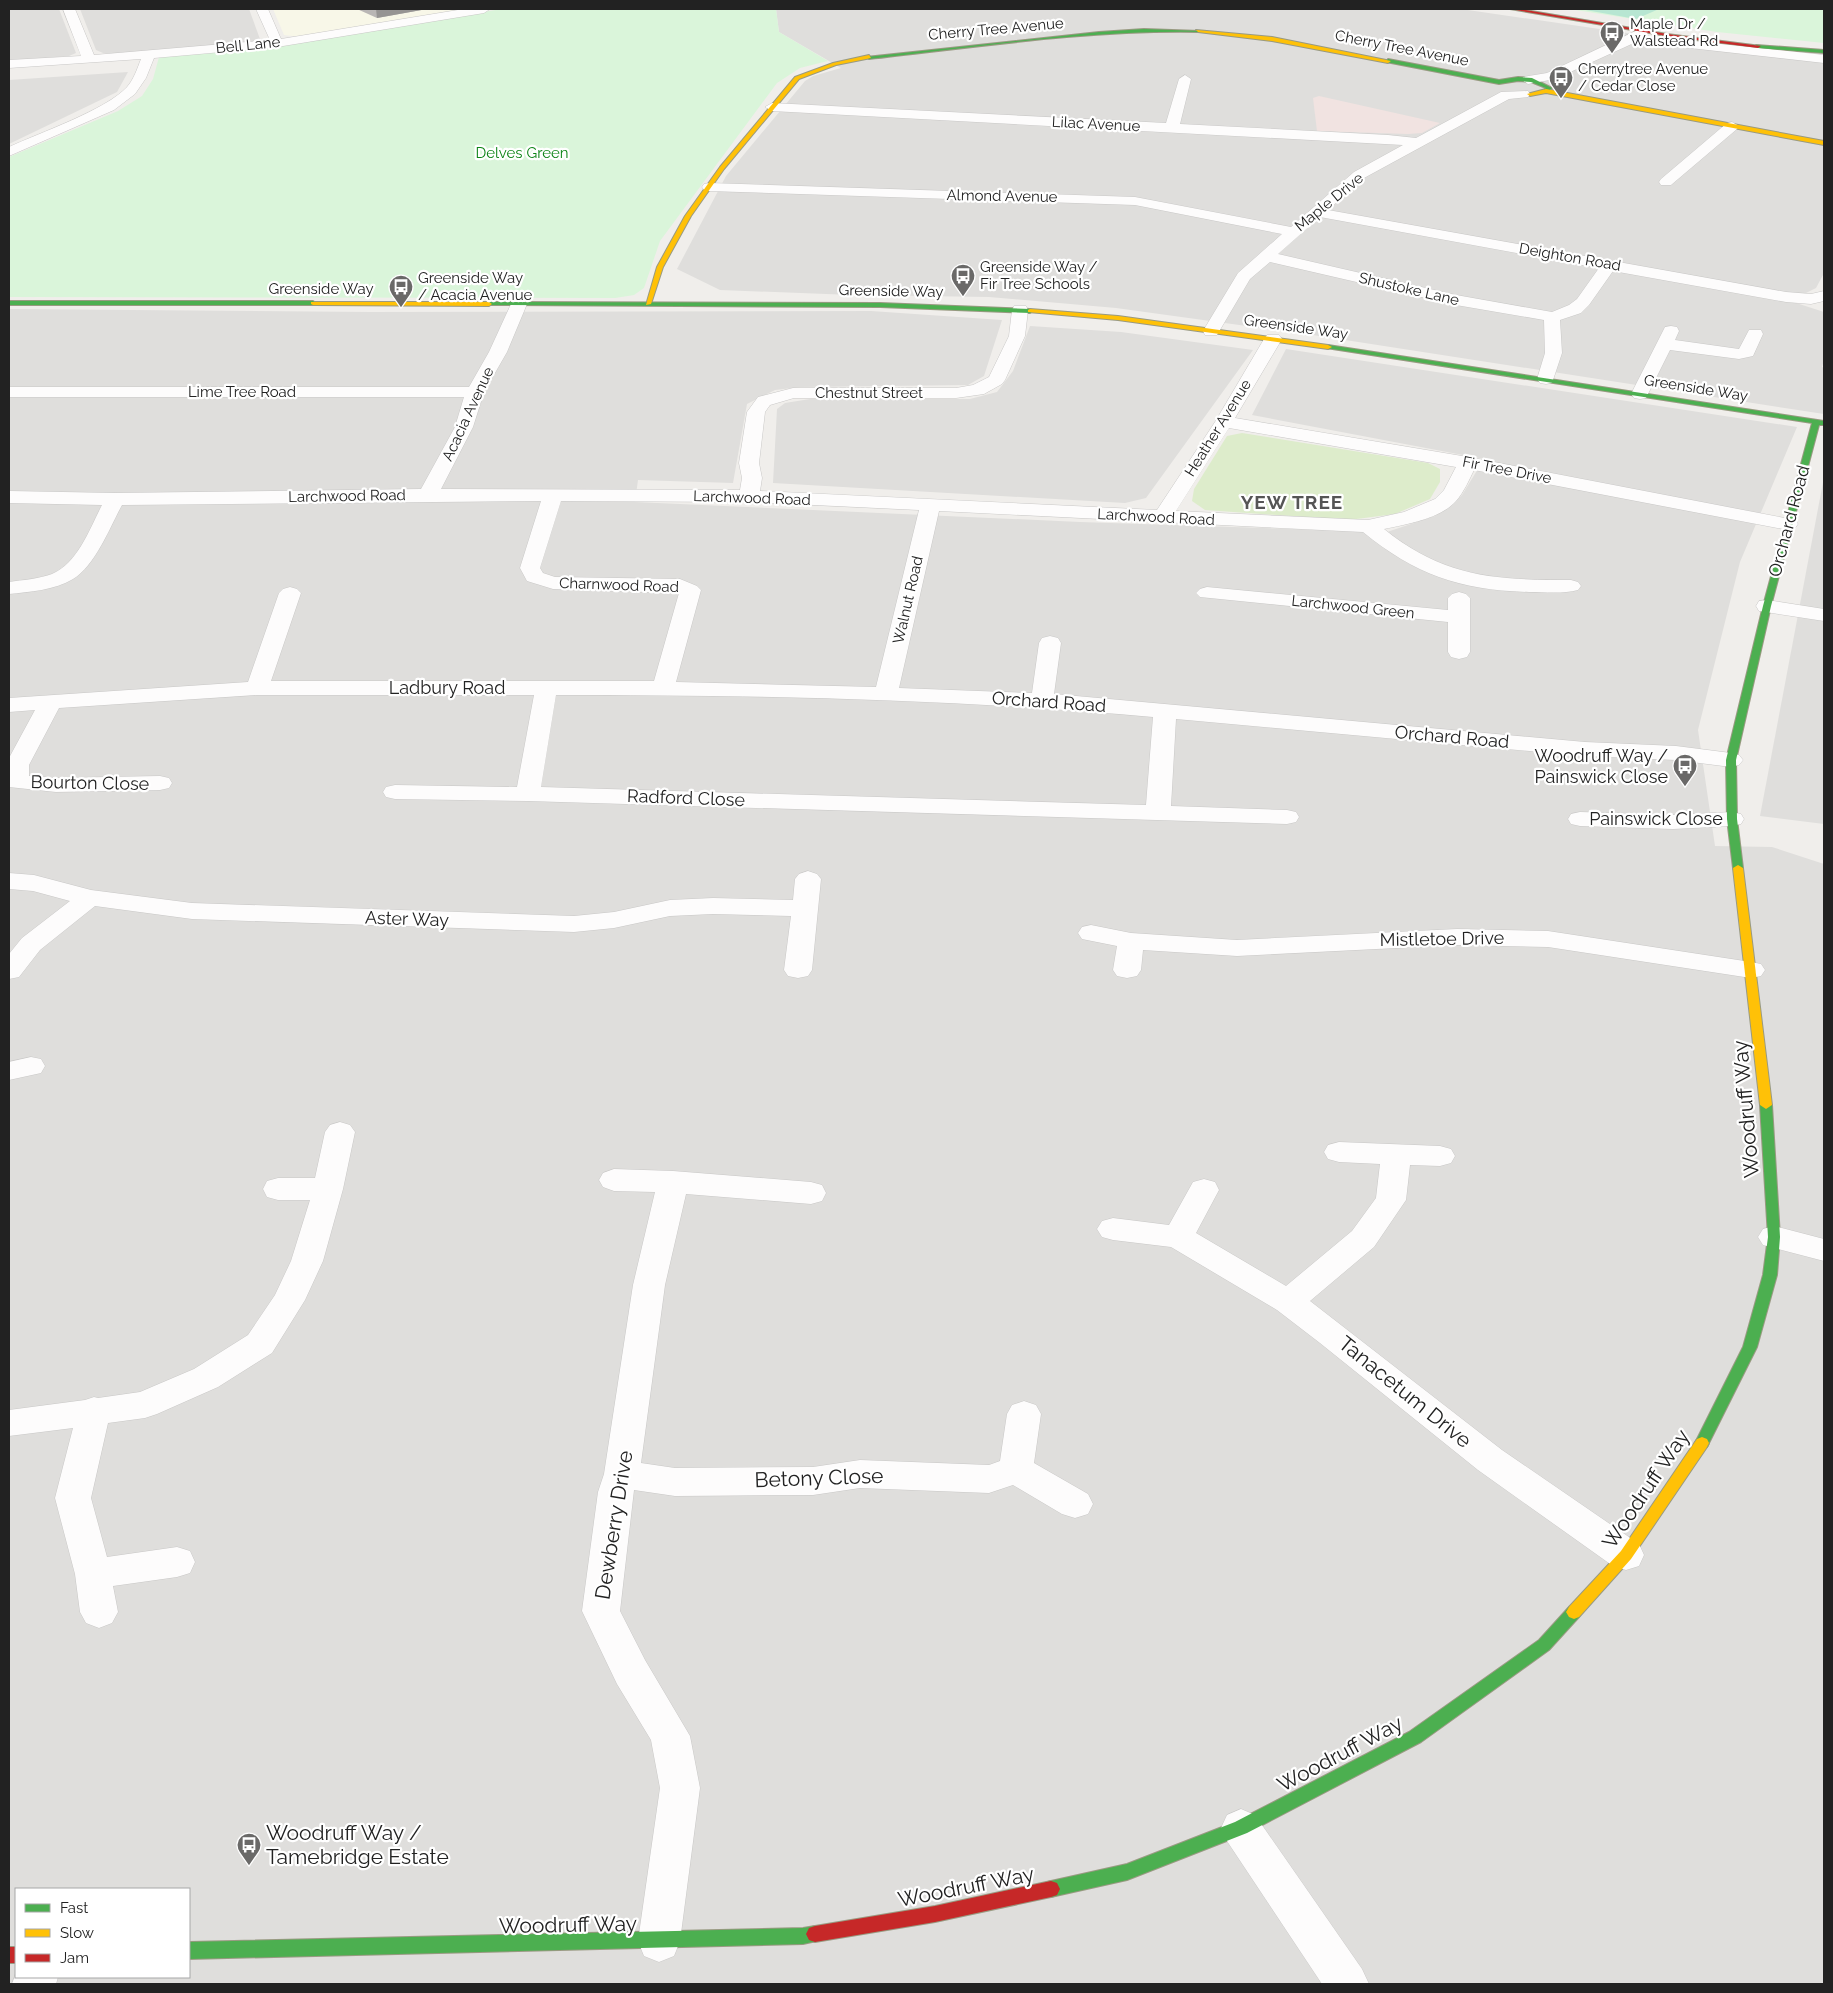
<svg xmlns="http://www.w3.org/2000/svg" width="1833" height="1993" font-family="Raleway,sans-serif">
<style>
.residential{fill:#dfdedc;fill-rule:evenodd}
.commercial{fill:#f1e3e1}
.education{fill:#f8f7e8}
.grass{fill:#ddeccb}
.park{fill:#daf5da}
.pitch{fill:#b7e6d2}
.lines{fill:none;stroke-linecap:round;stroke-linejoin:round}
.street-casing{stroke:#c9c8c7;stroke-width:1}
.fast-casing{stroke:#999a82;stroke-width:2}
.slow-casing{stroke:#999a82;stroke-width:2}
.jam-casing{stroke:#999a82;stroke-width:2}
.street{fill:#fdfcfc;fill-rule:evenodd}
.fast{fill:#4caf50;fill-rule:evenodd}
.slow{fill:#ffc107;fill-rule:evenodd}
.jam{fill:#c62828;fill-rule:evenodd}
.wall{fill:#b9b6b5}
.shaded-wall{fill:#969493}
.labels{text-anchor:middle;stroke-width:4.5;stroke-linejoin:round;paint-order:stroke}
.far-poi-label{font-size:15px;fill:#222;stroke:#fff;text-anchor:start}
.far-street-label{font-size:15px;fill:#222;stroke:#fff}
.far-park-label{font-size:15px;fill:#0c8416;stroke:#fff}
.street-label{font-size:18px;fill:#222;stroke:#fff}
.poi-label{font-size:18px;fill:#222;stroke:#fff;text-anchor:end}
.far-district-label{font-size:19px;font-weight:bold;letter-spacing:1px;fill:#555;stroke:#fff}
.near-street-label{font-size:21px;fill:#222;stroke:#fff}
.near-poi-label{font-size:21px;fill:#222;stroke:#fff;text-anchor:start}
</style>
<rect width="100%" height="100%" fill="#f0eeeb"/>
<g class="residential">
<polygon points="9,9 59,9 76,53 69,56 9,61"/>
<polygon points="80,9 249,9 260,39 255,42 115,54 103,53 96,50"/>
<polygon points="776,9 1461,9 1627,33 1777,52 1824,56 1824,273 1816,288 1790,301 1824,312 1824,360 1822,367 1824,368 1824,414 1313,335 1116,308 989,297 852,295 720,290 677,269 726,176 805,81 813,76 841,68 779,32"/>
<polygon points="128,72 117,92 9,144 9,80"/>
<path d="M 9,309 L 370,312 L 871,311 L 1002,320 L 984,376 L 968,385 L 801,387 L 775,390 L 747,404 L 733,483 L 638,480 L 635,502 L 1080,522 L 1387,532 L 1435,516 L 1449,507 L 1462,495 L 1484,459 L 1252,415 L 1286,349 L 1797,427 L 1740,562 L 1698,730 L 1715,846 L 1772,847 L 1824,864 L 1824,1984 L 9,1984 ZM 16,1889 L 189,1889 L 189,1977 L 16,1977 Z"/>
<polygon points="1030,326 1121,332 1253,350 1146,498 1125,503 773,483 777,409 785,403 810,399 970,399 997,392 1013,371"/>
<polygon points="1824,477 1824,824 1760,816"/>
</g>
<polygon class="commercial" points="1319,96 1440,123 1422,133 1408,134 1317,131 1313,98"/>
<polygon class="education" points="273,9 467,9 301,37 284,35"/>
<polygon class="grass" points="1242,433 1428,463 1440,469 1440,482 1430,499 1395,514 1349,520 1205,510 1192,501 1194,489 1227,436"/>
<g class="park">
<polygon points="501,9 776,9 779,32 828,61 800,68 777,83 660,241 644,288 634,295 615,298 9,297 9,157 118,111 142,96 153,79 159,57 419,23"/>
<polygon points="1569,9 1824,9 1824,43 1717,32"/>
</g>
<polygon class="pitch" points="1580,9 1659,9 1636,19"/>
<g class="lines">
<defs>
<g id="street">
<path d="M 63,9 L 75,9 L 94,55 L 270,40 L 256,9 L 268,9 L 281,39 L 464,9 L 490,9 L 484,13 L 277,47 L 154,58 L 146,78 L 135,94 L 114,110 L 9,156 L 9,147 C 39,133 106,110 127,87 C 134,79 137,69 141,59 L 9,68 L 9,60 L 81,56 Z"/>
<polygon points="1642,28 1648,32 1645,36 1824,55 1824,63 1636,42 1555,79 1528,84 1522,80 1523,77 1547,73"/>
<path d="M 1185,75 L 1191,79 L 1180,124 L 1388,135 L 1416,138 L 1501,92 L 1528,91 L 1530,94 L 1528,97 L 1509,99 L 1364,178 L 1328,210 L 1786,292 L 1811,294 L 1824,291 L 1824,301 L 1811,304 L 1786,302 L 1613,271 L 1589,305 L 1581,313 L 1560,320 L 1562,353 L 1552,383 L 1546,384 L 1540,383 L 1537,379 L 1545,353 L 1544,320 L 1456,305 L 1270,262 L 1250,279 L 1217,335 L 1205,335 L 1203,331 L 1238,273 L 1282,234 L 1135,205 L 709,191 L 704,190 L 702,187 L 704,184 L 709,183 L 1135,197 L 1291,227 L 1354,172 L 1403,145 L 772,111 L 765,107 L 772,103 L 1166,123 L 1179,79 ZM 1320,217 L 1599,268 L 1577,299 L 1569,305 L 1552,312 L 1456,295 L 1278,254 Z"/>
<polygon points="1732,122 1739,126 1737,129 1671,185 1661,185 1659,182 1661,179 1727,123"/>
<path d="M 519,299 L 525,301 L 527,304 L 507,352 L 484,392 L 473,427 L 441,489 L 740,490 L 742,478 L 739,463 L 747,412 L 758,397 L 793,388 L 956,388 L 973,385 L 989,377 L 1009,336 L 1012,310 L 1014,306 L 1026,306 L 1028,310 L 1025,336 L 1005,380 L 1002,384 L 984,394 L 956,398 L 794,398 L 770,405 L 765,412 L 759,463 L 762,478 L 760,491 L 1157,510 L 1215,422 L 1264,339 L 1267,335 L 1279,335 L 1282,339 L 1235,418 L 1468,457 L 1795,520 L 1798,524 L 1795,528 L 1788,530 L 1474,470 C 1469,480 1464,492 1456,501 C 1440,519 1407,524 1384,529 C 1445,578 1496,580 1571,580 L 1578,582 L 1581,586 L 1578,590 C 1563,594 1545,592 1529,592 C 1460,590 1416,575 1363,532 L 939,511 L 899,688 L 1032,693 L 1039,643 L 1042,638 L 1050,636 L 1058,638 L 1061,643 L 1054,694 L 1585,742 L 1676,746 L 1731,753 L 1739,755 L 1743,760 L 1739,765 L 1731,767 L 1676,760 L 1585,756 L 1176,719 L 1171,806 L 1287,810 L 1296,812 L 1299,817 L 1296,822 L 1287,824 L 528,801 L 395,799 L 386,797 L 383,792 L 386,787 L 395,785 L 517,787 L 534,695 L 257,695 L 59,708 L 29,765 L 29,776 L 56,778 L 160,776 L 169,778 L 172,783 L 169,788 L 160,790 L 56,792 L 9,787 L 9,758 L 35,710 L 9,712 L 9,698 L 248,682 L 279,593 L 283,589 L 290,587 L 297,589 L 301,593 L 271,681 L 654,681 L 679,593 L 553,589 L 527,581 L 520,568 L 541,501 L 122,505 C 110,527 95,566 73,579 C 55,590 29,592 9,594 L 9,582 C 23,580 38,579 52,574 C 78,563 90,528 102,505 L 9,503 L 9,491 L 115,493 L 421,489 L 455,427 L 464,397 L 9,397 L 9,387 L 469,387 L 489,352 L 511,304 L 513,301 ZM 1229,428 L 1456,467 L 1444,490 L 1435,499 L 1404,512 L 1368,520 L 1176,511 ZM 561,501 L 749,502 L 919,510 L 876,687 L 676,682 L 701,590 L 697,586 L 680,579 L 555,577 L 543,573 L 540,568 ZM 556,695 C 755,695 955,699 1153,717 L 1146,805 L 541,787 Z"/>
<polygon points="1671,326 1677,327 1679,331 1675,340 1739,349 1749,330 1761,330 1763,334 1753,356 1739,359 1670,350 1646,398 1640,399 1634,398 1631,394 1663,331 1665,327"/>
<polygon points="1207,587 1448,610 1448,598 1452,594 1459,592 1466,594 1470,598 1470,652 1467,657 1459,659 1451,657 1448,652 1448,622 1200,597 1196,593 1200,589"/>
<polygon points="1767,600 1824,609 1824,621 1759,611 1756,606 1759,601"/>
<polygon points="1580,812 1673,815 1732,812 1741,814 1744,819 1741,824 1732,826 1673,829 1580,826 1571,824 1568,819 1571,814"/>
<polygon points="808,871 817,874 821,879 812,970 808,976 798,978 788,976 784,970 791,916 713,914 670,916 614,928 574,932 192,919 95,906 40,950 19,977 9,979 9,954 22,938 70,901 33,891 9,889 9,873 34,875 91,890 192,903 574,916 614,912 670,900 713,898 793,900 795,879 799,874"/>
<polygon points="1091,925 1131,933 1237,940 1457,929 1548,931 1751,962 1761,964 1765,970 1761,976 1751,978 1548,947 1457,945 1237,956 1143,950 1141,970 1137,976 1127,978 1117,976 1113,970 1117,946 1082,939 1078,933 1082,927"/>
<polygon points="31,1057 41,1059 45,1066 41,1073 9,1080 9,1062"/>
<polygon points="340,1122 350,1125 355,1132 343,1189 323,1261 305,1300 272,1353 218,1387 157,1414 145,1418 108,1423 91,1498 107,1557 177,1547 190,1551 195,1562 190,1573 177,1577 113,1586 118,1612 112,1623 99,1628 86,1623 80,1612 75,1574 55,1498 73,1428 9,1436 9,1410 85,1400 94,1397 98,1398 140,1392 194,1369 248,1335 275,1295 291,1261 310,1200 278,1200 267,1197 263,1189 267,1181 278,1178 315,1178 325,1132 330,1125"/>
<polygon points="1339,1142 1440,1146 1451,1149 1455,1156 1451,1163 1440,1166 1410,1165 1406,1200 1374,1247 1310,1301 1502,1450 1639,1544 1644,1555 1639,1566 1626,1570 1613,1566 1478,1470 1320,1343 1277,1310 1171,1247 1113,1240 1102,1237 1097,1229 1102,1221 1113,1218 1169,1225 1193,1182 1204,1179 1215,1182 1219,1190 1196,1233 1286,1286 1352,1231 1376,1198 1380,1164 1339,1162 1328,1159 1324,1152 1328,1145"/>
<polygon points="614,1169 673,1171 811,1182 822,1185 826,1193 822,1201 811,1204 686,1194 665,1285 641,1463 675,1468 813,1467 860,1460 989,1465 1000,1461 1007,1414 1012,1405 1024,1401 1036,1405 1041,1414 1034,1463 1088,1494 1093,1504 1088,1514 1075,1518 1062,1514 1013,1485 989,1493 860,1488 813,1495 675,1496 634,1490 620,1611 645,1660 690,1736 700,1788 680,1941 674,1956 659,1962 644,1956 638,1941 660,1788 651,1740 617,1684 582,1611 598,1492 604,1474 633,1285 655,1192 614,1191 603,1187 599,1180 603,1173"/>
<polygon points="1774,1226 1824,1239 1824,1261 1763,1245 1758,1237 1763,1229"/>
<polygon points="1241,1809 1255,1815 1362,1969 1369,1984 1322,1984 1227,1841 1221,1828 1227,1815"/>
<polygon points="16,1973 16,1977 58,1977 56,1984 12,1984"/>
</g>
<g id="fast">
<path d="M 1144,29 L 1200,31 L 1198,32 C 1088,30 978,47 869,59 L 866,57 L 1099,32 Z"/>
<polygon points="1756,45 1824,50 1824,53 1758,48"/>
<polygon points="1388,59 1499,80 1518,77 1532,78 1552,88 1546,93 1543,91 1546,88 1531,82 1518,81 1499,84 1386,62"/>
<polygon points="9,301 313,301 316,303 313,305 9,305"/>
<polygon points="489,302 880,303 1030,309 1033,311 1030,313 880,307 487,305 487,303"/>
<polygon points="1328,345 1824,421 1824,425 1819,425 1771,606 1736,760 1737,819 1743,868 1742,870 1734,870 1733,868 1727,819 1726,760 1763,606 1812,423 1326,348 1326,346"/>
<polygon points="1766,1101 1772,1105 1780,1237 1777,1275 1757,1347 1707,1447 1702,1449 1697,1447 1695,1443 1743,1347 1763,1275 1768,1237 1760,1105"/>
<polygon points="1574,1605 1579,1607 1582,1612 1579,1617 1549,1650 1421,1742 1247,1833 1127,1880 1051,1897 1045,1895 1042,1889 1045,1883 1051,1881 1127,1864 1235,1822 1409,1732 1539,1640 1569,1607"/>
<polygon points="815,1926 821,1928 824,1934 821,1940 803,1944 189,1959 189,1942 803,1928"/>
</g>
<g id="slow">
<polygon points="1196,30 1272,37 1391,61 1388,63 1272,41 1198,32"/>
<polygon points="869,55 871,58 836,65 799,79 724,169 691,216 663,267 651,304 646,305 657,267 685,216 720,167 795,77 833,63"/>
<polygon points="1546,89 1824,141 1824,145 1546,93 1530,96 1527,94"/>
<polygon points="311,302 489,302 492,304 489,306 313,305 311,304"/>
<polygon points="1030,309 1118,316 1328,345 1332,347 1328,349 1118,320 1028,312 1028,310"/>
<polygon points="1738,865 1743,868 1772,1105 1766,1109 1760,1105 1733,868"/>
<polygon points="1702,1437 1707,1439 1709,1443 1707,1447 1631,1559 1579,1617 1574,1619 1569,1617 1566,1612 1569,1607 1621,1551 1697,1439"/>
</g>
<g id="jam">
<polygon points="1510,9 1519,9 1667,34 1761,46 1758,48 1667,36"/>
<polygon points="1051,1881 1057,1883 1060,1889 1057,1895 1051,1897 935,1922 815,1942 809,1940 806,1934 809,1928 815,1926 935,1906"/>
<rect x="9" y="1947" width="7" height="16"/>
</g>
</defs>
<use href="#street" class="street-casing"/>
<use href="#fast" class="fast-casing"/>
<use href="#slow" class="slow-casing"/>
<use href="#jam" class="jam-casing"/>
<use href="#street" class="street"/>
<use href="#fast" class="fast"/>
<use href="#slow" class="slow"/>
<use href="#jam" class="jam"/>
</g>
<polygon class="wall" points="357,9 427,9 377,18"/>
<polygon class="shaded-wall" points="376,9 427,9 377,18"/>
<defs>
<symbol id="bus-pin" viewBox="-11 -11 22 30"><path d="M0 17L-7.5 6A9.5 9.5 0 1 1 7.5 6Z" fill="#6a6968" stroke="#fff"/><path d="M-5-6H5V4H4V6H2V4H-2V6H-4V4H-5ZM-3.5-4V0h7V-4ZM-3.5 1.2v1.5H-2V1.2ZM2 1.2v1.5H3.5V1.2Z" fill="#fff"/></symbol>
</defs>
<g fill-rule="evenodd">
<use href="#bus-pin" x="1598" y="19" width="28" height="38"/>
<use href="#bus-pin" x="1547" y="64" width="28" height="38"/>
<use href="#bus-pin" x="949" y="262" width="28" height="38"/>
<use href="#bus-pin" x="387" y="273" width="28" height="38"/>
<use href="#bus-pin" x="1671" y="752" width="28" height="38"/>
<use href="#bus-pin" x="235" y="1831" width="28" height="38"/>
</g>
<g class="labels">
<g class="far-poi-label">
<text x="1630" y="29">Maple Dr /<tspan x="1630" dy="17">Walstead Rd</tspan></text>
<text x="1578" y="74">Cherrytree Avenue<tspan x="1578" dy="17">/ Cedar Close</tspan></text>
<text x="980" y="272">Greenside Way /<tspan x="980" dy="17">Fir Tree Schools</tspan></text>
<text x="418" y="283">Greenside Way<tspan x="418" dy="17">/ Acacia Avenue</tspan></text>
</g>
<g class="far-street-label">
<text transform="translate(996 29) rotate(-5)" y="5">Cherry Tree Avenue</text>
<text transform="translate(248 45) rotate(-6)" y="5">Bell Lane</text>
<text transform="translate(1402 48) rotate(11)" y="5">Cherry Tree Avenue</text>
<text transform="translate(1096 124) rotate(3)" y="5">Lilac Avenue</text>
<text transform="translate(1002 196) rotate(1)" y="5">Almond Avenue</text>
<text transform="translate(1329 202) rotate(-39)" y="5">Maple Drive</text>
<text transform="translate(1570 257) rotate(10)" y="5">Deighton Road</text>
<text x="321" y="294">Greenside Way</text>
<text transform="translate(1409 289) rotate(13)" y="5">Shustoke Lane</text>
<text transform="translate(891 291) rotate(1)" y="5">Greenside Way</text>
<text transform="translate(1296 327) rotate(8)" y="5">Greenside Way</text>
<text transform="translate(1696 388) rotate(9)" y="5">Greenside Way</text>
<text x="242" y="397">Lime Tree Road</text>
<text x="869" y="398">Chestnut Street</text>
<text transform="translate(468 414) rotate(-65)" y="5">Acacia Avenue</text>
<text transform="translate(1218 428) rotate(-58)" y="5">Heather Avenue</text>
<text transform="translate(1507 470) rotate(11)" y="5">Fir Tree Drive</text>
<text transform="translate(347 496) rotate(-1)" y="5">Larchwood Road</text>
<text transform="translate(752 498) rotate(2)" y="5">Larchwood Road</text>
<text transform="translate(1156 517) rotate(3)" y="5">Larchwood Road</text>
<text transform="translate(619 585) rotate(2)" y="5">Charnwood Road</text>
<text transform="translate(908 600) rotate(-77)" y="5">Walnut Road</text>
<text transform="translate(1353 607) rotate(6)" y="5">Larchwood Green</text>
</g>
<g class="far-park-label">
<text x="522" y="158">Delves Green</text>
</g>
<g class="street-label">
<text transform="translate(1789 521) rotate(-75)" y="6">Orchard Road</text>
<text x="447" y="694">Ladbury Road</text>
<text transform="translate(1049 702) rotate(4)" y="6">Orchard Road</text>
<text transform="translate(1452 737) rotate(5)" y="6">Orchard Road</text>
<text transform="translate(90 783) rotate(1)" y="6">Bourton Close</text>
<text transform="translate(686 798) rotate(2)" y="6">Radford Close</text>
<text x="1656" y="825">Painswick Close</text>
<text transform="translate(407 919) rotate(2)" y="6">Aster Way</text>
<text transform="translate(1442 939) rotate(-1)" y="6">Mistletoe Drive</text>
</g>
<g class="poi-label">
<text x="1668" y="762">Woodruff Way /<tspan x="1668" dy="21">Painswick Close</tspan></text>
</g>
<g class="far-district-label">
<text x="1292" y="509">YEW TREE</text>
</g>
<g class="near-street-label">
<text transform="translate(1746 1109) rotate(-95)" y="7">Woodruff Way</text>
<text transform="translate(1405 1392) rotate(39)" y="7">Tanacetum Drive</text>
<text transform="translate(819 1478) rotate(-2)" y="7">Betony Close</text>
<text transform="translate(1646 1489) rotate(-56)" y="7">Woodruff Way</text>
<text transform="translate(614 1525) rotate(-81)" y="7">Dewberry Drive</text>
<text transform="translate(1340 1754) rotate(-28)" y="7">Woodruff Way</text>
<text transform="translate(966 1887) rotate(-11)" y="7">Woodruff Way</text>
<text transform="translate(568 1925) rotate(-1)" y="7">Woodruff Way</text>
</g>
<g class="near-poi-label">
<text x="266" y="1840">Woodruff Way /<tspan x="266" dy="24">Tamebridge Estate</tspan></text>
</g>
</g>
<rect width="1833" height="1993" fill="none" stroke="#222222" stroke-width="20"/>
<rect x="15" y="1888" width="175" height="90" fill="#ffffff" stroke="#a7a7a7"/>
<rect x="25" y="1904" width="25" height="8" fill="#4caf50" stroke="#a7a7a7"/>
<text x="60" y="1913" font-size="15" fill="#222222">Fast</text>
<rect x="25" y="1929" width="25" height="8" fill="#ffc107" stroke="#a7a7a7"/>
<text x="60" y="1938" font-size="15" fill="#222222">Slow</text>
<rect x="25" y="1954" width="25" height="8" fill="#c62828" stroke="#a7a7a7"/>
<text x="60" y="1963" font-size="15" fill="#222222">Jam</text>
</svg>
